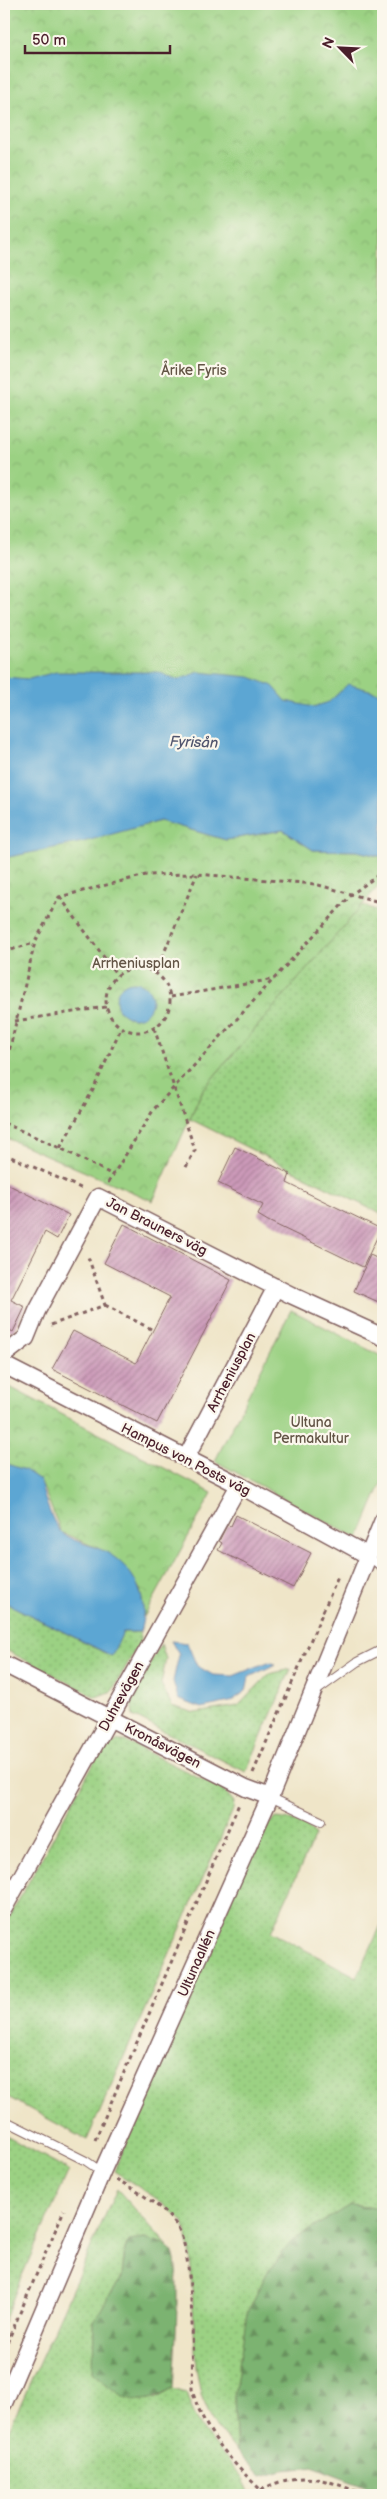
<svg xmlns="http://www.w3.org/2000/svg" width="387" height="2499" font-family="'Balsamiq Sans',sans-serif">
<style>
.grass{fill:url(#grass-dots);stroke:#727857}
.forest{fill:url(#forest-firs);stroke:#63694e}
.park{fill:url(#park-crowns);stroke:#727857}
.garden{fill:#9bd183;stroke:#727857}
.water{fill:#5ca6d3;stroke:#53627f}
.building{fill:url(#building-hatch)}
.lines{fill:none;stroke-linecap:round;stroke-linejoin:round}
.service-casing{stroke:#846462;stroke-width:10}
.minor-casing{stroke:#846462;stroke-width:19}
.path{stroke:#846462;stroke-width:3;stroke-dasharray:4 4;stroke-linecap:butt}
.service{stroke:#fff;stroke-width:8}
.minor{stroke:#fff;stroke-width:16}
.labels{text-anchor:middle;stroke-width:4.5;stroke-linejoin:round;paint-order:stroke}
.park-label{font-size:14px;fill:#625445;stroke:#fbf7ec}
.street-label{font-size:14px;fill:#4a1f2b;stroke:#fbf7ec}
.water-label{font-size:15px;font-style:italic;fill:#51556e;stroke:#fbf7ec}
</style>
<defs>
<pattern id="grass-dots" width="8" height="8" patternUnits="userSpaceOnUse" patternTransform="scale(1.25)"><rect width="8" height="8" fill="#9bd183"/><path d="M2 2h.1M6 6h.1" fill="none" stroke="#87b371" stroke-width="1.8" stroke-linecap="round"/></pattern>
<pattern id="forest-firs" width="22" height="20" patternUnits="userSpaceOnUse" patternTransform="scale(1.25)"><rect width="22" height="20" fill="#7cb371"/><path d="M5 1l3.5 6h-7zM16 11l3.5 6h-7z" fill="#68915d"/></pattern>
<pattern id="park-crowns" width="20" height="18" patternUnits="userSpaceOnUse" patternTransform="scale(1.25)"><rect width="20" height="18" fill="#9bd183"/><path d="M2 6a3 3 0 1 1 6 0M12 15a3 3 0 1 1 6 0" fill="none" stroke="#87b371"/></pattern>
<pattern id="building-hatch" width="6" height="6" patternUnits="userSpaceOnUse" patternTransform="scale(1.25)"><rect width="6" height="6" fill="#cc9ab9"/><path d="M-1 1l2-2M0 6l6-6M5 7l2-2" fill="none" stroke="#a87d97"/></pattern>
</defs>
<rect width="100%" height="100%" fill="#fbf7ec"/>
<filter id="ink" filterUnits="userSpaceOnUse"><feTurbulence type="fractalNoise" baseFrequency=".02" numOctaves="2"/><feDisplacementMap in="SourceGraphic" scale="10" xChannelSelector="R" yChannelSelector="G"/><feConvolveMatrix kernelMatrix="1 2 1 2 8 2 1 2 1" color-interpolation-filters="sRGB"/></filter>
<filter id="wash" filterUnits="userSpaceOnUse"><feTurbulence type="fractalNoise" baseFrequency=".0096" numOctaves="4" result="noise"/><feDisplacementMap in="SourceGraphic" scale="20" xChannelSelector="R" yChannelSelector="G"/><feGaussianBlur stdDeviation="1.12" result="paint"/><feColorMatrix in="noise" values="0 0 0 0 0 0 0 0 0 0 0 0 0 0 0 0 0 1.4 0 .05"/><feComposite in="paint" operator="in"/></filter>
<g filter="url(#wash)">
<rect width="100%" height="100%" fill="#efe5c8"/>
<g class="grass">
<polygon points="362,905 383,912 383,1215 190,1119 203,1089"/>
<polygon points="4,1602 111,1656 123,1632 140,1632 140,1642 112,1691 96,1697 4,1649"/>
<polygon points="161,1644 166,1659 161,1684 172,1706 195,1713 238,1706 269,1674 291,1669 246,1772 133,1716 131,1697"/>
<polygon points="119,1741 125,1741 224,1790 234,1802 233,1810 87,2140 4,2095 4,1927 96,1759 103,1749"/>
<path d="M 276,1818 C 290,1819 306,1823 315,1835 L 271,1932 L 357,1977 L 383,1921 L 383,2209 L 349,2205 L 234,2397 L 237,2452 L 213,2423 L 201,2395 L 196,2368 L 190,2250 L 183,2221 L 157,2199 L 114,2171 L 261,1829 Z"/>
<polygon points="4,2135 69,2170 20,2280 4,2322"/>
<path d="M 117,2189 L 168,2246 L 144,2239 L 125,2249 L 122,2278 L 108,2297 L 155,2399 L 173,2389 L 186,2393 C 191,2408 197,2422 207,2435 C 216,2448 250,2481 249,2495 L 4,2495 L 4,2441 Z"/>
</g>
<g class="forest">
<polygon points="350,2205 383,2209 383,2493 315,2467 283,2470 261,2476 237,2452 234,2397 247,2313 267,2273 293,2240"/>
<path d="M 144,2239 C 153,2242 166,2243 172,2251 C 182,2265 174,2366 173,2389 C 135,2411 123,2398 93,2373 L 94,2322 L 108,2297 L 122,2278 L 125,2249 L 129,2241 Z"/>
</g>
<g class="park">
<polygon points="4,4 383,4 383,769 4,736"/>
<polygon points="161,821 226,840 283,830 313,850 357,851 383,857 383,881 203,1089 153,1201 4,1137 4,858"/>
<polygon points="4,1384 212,1493 144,1617 140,1589 108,1553 61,1532 40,1480 4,1463"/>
</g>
<polygon class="garden" points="291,1310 383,1357 383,1480 358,1539 215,1461"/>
<g class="water">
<polygon points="56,672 158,672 178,680 199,672 250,677 273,686 286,701 313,707 329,702 348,684 383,694 383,857 357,851 313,850 283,830 226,840 160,821 83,842 4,858 4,677 29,679"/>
<circle cx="134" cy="1000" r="18"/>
<path d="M 4,1463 L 25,1470 L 40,1480 C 42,1492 53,1525 62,1533 C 75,1543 94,1545 108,1553 C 136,1570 150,1600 140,1632 L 123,1632 L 112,1656 L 4,1602 Z"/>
<polygon points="171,1641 187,1643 197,1666 213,1675 233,1676 268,1662 276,1664 249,1677 246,1691 230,1702 201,1708 178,1699 173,1681 179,1655"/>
</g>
<g id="blocks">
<g class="building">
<polygon points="235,1147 290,1174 287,1183 381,1229 363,1267 268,1221 258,1215 263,1205 218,1183"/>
<polygon points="5,1183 69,1215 57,1239 45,1232 11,1300 25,1307 13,1332 4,1327"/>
<polygon points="124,1224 231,1280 157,1423 52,1369 73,1331 136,1363 170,1297 104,1263"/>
<polygon points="370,1255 383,1261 383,1304 354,1291"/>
<polygon points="236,1515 311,1553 293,1588 218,1550 222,1543 219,1541 227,1525 231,1526"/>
</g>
</g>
</g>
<g filter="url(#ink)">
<use href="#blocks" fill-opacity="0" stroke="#846462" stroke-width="1"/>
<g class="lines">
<defs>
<g id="service">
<polyline points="367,1555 383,1568"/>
<polyline points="315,1692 357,1662 383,1649"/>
<polyline points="270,1797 321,1821"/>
<polyline points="4,2120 86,2161 102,2172"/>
</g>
<g id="minor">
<polyline points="4,1355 26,1338 37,1311 98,1197 291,1295 383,1337"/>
<polyline points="4,1365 239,1485 367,1555"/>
<polyline points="186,1458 276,1287"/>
<polyline points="4,1664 246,1788 270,1797"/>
<polyline points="4,1908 239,1485"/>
<polyline points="4,2403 102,2172 270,1797 383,1520"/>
</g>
</defs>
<use href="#service" class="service-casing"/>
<use href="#minor" class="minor-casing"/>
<g class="path">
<polyline points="60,897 117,975"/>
<polyline points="4,952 34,943"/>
<circle cx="138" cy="1000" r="32"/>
<polyline points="156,972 197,874"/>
<polyline points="171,997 274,979"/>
<polyline points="15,1021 106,1007"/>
<polyline points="154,1028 195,1150 185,1169"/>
<polyline points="4,1073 35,942 59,897 146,875 197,874 315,884 383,903"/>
<polyline points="4,1123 60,1148 113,1175"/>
<polyline points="60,1148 93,1090 121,1028"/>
<polyline points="4,1154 83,1189"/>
<polyline points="108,1183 154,1109 352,894 378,875"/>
<polyline points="105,1305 153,1330"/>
<polyline points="51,1325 105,1305 87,1254"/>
<polyline points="253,1773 338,1577"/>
<polyline points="95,2140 239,1804"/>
<path d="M 116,2179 C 137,2191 163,2206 177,2226 C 194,2251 193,2355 192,2389 C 202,2429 231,2462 261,2490 L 258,2495"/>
<polyline points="4,2325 9,2338"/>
<polyline points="4,2350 64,2210"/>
<path d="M 261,2490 C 300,2469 326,2479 365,2495"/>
</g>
<use href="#service" class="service"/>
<use href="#minor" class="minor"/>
</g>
</g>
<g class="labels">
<g class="park-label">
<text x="194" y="375">Årike Fyris</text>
<text x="136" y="968">Arrheniusplan</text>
<text x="311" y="1427">Ultuna<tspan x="311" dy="16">Permakultur</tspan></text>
</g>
<g class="street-label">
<text transform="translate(157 1226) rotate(27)" y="5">Jan Brauners väg</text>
<text transform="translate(231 1372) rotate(-62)" y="5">Arrheniusplan</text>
<text transform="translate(186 1459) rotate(27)" y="5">Hampus von Posts väg</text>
<text transform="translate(121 1696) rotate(-61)" y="5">Duhrevägen</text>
<text transform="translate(163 1745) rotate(27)" y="5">Kronåsvägen</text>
<text transform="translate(196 1963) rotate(-66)" y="5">Ultunaallén</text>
</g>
<g class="water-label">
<text transform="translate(194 742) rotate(2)" y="5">Fyrisån</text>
</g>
</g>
<rect width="387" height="2499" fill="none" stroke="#fbf7ec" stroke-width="20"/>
<g transform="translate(340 48) rotate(294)" stroke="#fbf7ec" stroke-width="4" paint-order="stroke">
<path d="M0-4L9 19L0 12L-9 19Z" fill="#4a1f2b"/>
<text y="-8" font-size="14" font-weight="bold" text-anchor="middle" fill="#4a1f2b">N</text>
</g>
<path d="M25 45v8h145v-8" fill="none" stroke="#4a1f2b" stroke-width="2.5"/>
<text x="32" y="45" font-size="15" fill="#4a1f2b" stroke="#fbf7ec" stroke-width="4" paint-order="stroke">50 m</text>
</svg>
